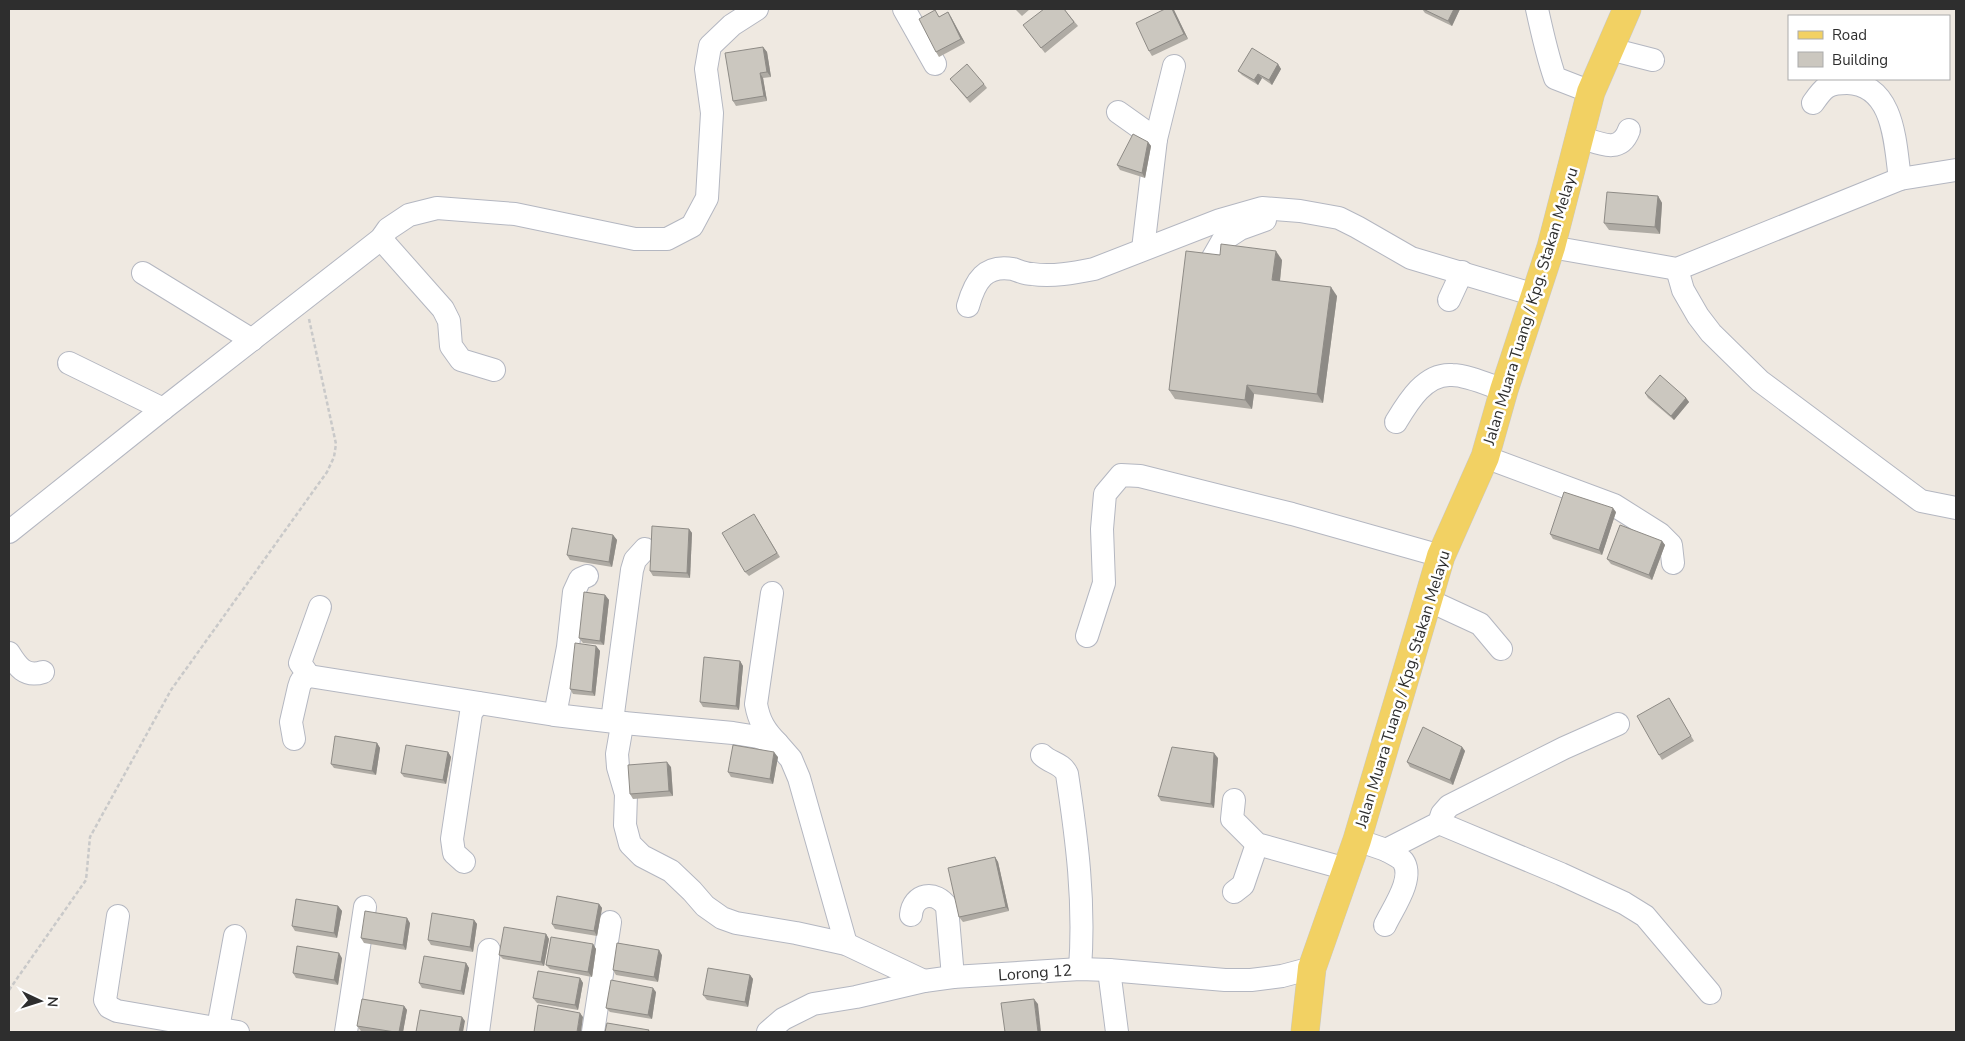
<svg xmlns="http://www.w3.org/2000/svg" width="1965" height="1041" font-family="'Nunito Sans',sans-serif">
<style>
.lines{fill:none;stroke-linecap:round;stroke-linejoin:round}
.minor-casing{stroke:#b4b7c1;stroke-width:24}
.major-casing{stroke:#c9c9c9;stroke-width:29}
.path{stroke:#c9c9c9;stroke-width:2.5;stroke-dasharray:4 2.5;stroke-linecap:butt}
.minor{stroke:#fff;stroke-width:22}
.major{stroke:#f2d163;stroke-width:28}
.wall{fill:#afaba4}
.shaded-wall{fill:#8e8b86}
.building{fill:#cbc7bf;stroke:#8e8b86}
.labels{text-anchor:middle;stroke-width:5;stroke-linejoin:round;paint-order:stroke}
.street-label{font-size:16px;fill:#2e2e2e;stroke:#fff}
</style>
<rect width="100%" height="100%" fill="#efe9e1"/>
<g class="lines">
<defs>
<g id="minor">
<polyline points="904,9 935,64"/>
<path d="M 1537,9 C 1542,32 1547,55 1555,78 L 1591,92"/>
<polyline points="1610,49 1653,60"/>
<path d="M 1813,103 C 1824,87 1828,83 1847,83 C 1895,84 1895,145 1900,179"/>
<polyline points="1118,112 1156,139"/>
<path d="M 1580,137 C 1599,143 1620,155 1629,130"/>
<polyline points="381,239 443,309 449,321 451,346 461,360 494,370"/>
<polyline points="1551,247 1677,269 1900,179 1956,170"/>
<polyline points="1143,249 1156,139 1174,66"/>
<polyline points="1211,261 1223,240 1240,229 1265,220"/>
<polyline points="1677,269 1683,290 1698,316 1711,333 1760,381 1921,501 1956,508"/>
<polyline points="143,273 252,340"/>
<polyline points="1449,300 1462,272"/>
<path d="M 968,306 C 975,281 985,264 1013,269 C 1019,271 1025,274 1032,274 C 1052,277 1074,273 1094,269 L 1220,220 L 1262,208 L 1300,211 L 1339,218 L 1357,227 L 1411,258 L 1535,295"/>
<polyline points="69,363 163,409"/>
<path d="M 1396,422 C 1408,402 1425,373 1452,375 C 1467,375 1489,385 1504,390"/>
<polyline points="1485,457 1614,505 1660,534 1671,545 1673,563"/>
<polyline points="9,532 163,409 381,239 388,229 409,215 437,208 515,214 635,239 667,239 692,226 707,198 712,113 706,69 710,46 732,25 757,9"/>
<path d="M 772,593 L 756,704 C 759,721 765,731 777,743"/>
<polyline points="1428,600 1480,624 1501,649"/>
<polyline points="1087,636 1104,583 1102,529 1105,494 1121,475 1140,476 1292,514 1441,556"/>
<path d="M 9,653 C 17,666 25,678 43,672"/>
<polyline points="309,676 300,663 320,607"/>
<polyline points="555,715 568,647 574,592 580,579 587,576"/>
<polyline points="612,721 632,570 635,560 645,549"/>
<polyline points="624,723 621,731 617,754 618,767 626,794 625,825 630,844 642,856 671,871 692,891 705,906 722,918 736,923 796,933 846,944 924,981"/>
<polyline points="294,739 291,722 299,687 301,681 309,676 555,715 624,723 733,733 758,737 777,743 791,759 799,778 846,944"/>
<path d="M 1042,755 C 1050,763 1062,763 1067,774 C 1077,840 1085,902 1080,969"/>
<polyline points="1234,800 1232,819 1257,844 1347,869"/>
<polyline points="1439,823 1561,874 1624,903 1645,916 1710,993"/>
<polyline points="1357,840 1386,850 1439,823 1442,814 1449,806 1564,748 1618,724"/>
<polyline points="464,862 454,853 452,839 471,713 478,703"/>
<polyline points="1234,892 1243,885 1257,844"/>
<path d="M 911,915 C 913,893 936,890 947,907 L 953,977"/>
<polyline points="118,916 105,1000 109,1007 117,1011 238,1032"/>
<path d="M 1385,925 C 1393,908 1415,878 1403,861 C 1400,857 1391,853 1386,850"/>
<polyline points="1109,970 1117,1032"/>
<polyline points="218,1028 235,936"/>
<polyline points="346,1032 365,907"/>
<polyline points="478,1032 489,950"/>
<polyline points="593,1032 610,922"/>
<polyline points="768,1032 783,1019 813,1004 856,997 924,981 953,977 1080,969 1109,970 1225,980 1251,980 1282,976 1312,968"/>
</g>
<polyline id="major" points="1305,1032 1312,968 1357,840 1441,556 1485,457 1504,390 1551,247 1591,92 1627,9"/>
</defs>
<use href="#minor" class="minor-casing"/>
<use href="#major" class="major-casing"/>
<polyline class="path" points="9,990 86,880 90,837 171,690 327,472 334,457 336,444 309,319"/>
<use href="#minor" class="minor"/>
<use href="#major" class="major"/>
</g>
<g class="wall">
<polygon points="1015,9 1030,9 1022,16"/>
<polygon points="1064,9 1078,26 1045,53 1027,30"/>
<polygon points="1422,9 1460,9 1452,26 1425,13"/>
<polygon points="1174,10 1188,39 1152,56 1149,51"/>
<polygon points="948,12 951,17 965,43 939,57 936,52 939,17"/>
<polygon points="763,47 767,52 771,77 763,78 767,101 736,106 733,101"/>
<polygon points="1278,64 1281,69 1272,85 1262,78 1258,85 1242,75 1238,71"/>
<polygon points="950,79 984,84 987,88 970,103"/>
<polygon points="1148,142 1151,146 1145,178 1120,170 1117,165"/>
<polygon points="1658,196 1662,203 1660,234 1609,230 1604,223"/>
<polygon points="1220,255 1282,260 1280,281 1337,296 1323,403 1254,394 1252,409 1175,399 1169,390"/>
<polygon points="1645,393 1686,398 1689,402 1674,420 1648,398"/>
<polygon points="1616,512 1602,555 1553,539 1550,534"/>
<polygon points="757,519 780,557 749,576 745,572"/>
<polygon points="689,529 692,533 690,578 653,576 650,571"/>
<polygon points="613,535 617,540 612,567 570,560 567,555"/>
<polygon points="1662,541 1665,545 1652,580 1611,564 1607,559"/>
<polygon points="605,595 609,600 604,645 583,643 579,638"/>
<polygon points="596,646 600,651 595,696 573,694 570,689"/>
<polygon points="740,661 743,666 739,710 703,707 700,702"/>
<polygon points="1669,698 1694,741 1662,760 1659,755"/>
<polygon points="377,743 380,748 376,775 334,768 331,764"/>
<polygon points="1462,747 1465,751 1453,785 1410,767 1407,762"/>
<polygon points="448,752 451,757 446,784 404,777 401,773"/>
<polygon points="778,757 773,784 731,777 728,772"/>
<polygon points="1218,758 1214,808 1161,801 1158,796"/>
<polygon points="671,767 673,796 633,799 630,794"/>
<polygon points="995,857 998,862 1009,911 963,922 959,917"/>
<polygon points="599,904 602,908 597,936 555,929 552,924"/>
<polygon points="338,906 342,911 337,938 295,931 292,926"/>
<polygon points="474,920 477,924 473,952 431,945 428,940"/>
<polygon points="410,923 406,950 364,943 361,938"/>
<polygon points="546,934 549,939 544,966 503,959 499,955"/>
<polygon points="593,944 596,949 592,977 550,969 546,965"/>
<polygon points="662,955 658,982 616,975 613,970"/>
<polygon points="342,958 338,985 296,978 293,973"/>
<polygon points="466,963 469,968 464,995 422,988 419,983"/>
<polygon points="750,975 753,979 748,1007 707,1000 703,995"/>
<polygon points="580,978 583,983 578,1010 537,1003 533,998"/>
<polygon points="656,992 652,1019 610,1012 606,1008"/>
<polygon points="404,1006 407,1010 403,1032 371,1032 361,1031 357,1026"/>
</g>
<g class="shaded-wall">
<polygon points="1172,9 1174,10 1188,39 1184,34"/>
<polygon points="1454,9 1460,9 1452,26 1448,21"/>
<polygon points="948,12 951,17 965,43 961,39"/>
<polygon points="763,47 767,52 771,77 767,72"/>
<polygon points="1278,64 1281,69 1272,85 1269,80"/>
<polygon points="760,73 763,78 767,101 764,96"/>
<polygon points="1258,74 1262,78 1258,85 1254,80"/>
<polygon points="1148,142 1151,146 1145,178 1142,173"/>
<polygon points="1658,196 1662,203 1660,234 1655,227"/>
<polygon points="1276,251 1282,260 1279,289 1272,280"/>
<polygon points="1331,287 1337,296 1323,403 1317,394"/>
<polygon points="1247,385 1254,394 1252,409 1245,400"/>
<polygon points="1686,398 1689,402 1674,420 1671,416"/>
<polygon points="1613,508 1616,512 1602,555 1599,550"/>
<polygon points="689,529 692,533 690,578 687,573"/>
<polygon points="613,535 617,540 612,567 609,562"/>
<polygon points="1662,541 1665,545 1652,580 1649,575"/>
<polygon points="605,595 609,600 604,645 600,641"/>
<polygon points="596,646 600,651 595,696 592,692"/>
<polygon points="740,661 743,666 739,710 736,706"/>
<polygon points="377,743 380,748 376,775 372,771"/>
<polygon points="1462,747 1465,751 1453,785 1450,780"/>
<polygon points="448,752 451,757 446,784 443,780"/>
<polygon points="774,752 778,757 773,784 770,779"/>
<polygon points="1214,753 1218,758 1214,808 1211,804"/>
<polygon points="667,762 671,767 673,796 669,791"/>
<polygon points="995,857 998,862 1009,911 1006,907"/>
<polygon points="599,904 602,908 597,936 594,931"/>
<polygon points="338,906 342,911 337,938 334,933"/>
<polygon points="407,918 410,923 406,950 403,945"/>
<polygon points="474,920 477,924 473,952 470,947"/>
<polygon points="546,934 549,939 544,966 541,962"/>
<polygon points="593,944 596,949 592,977 588,972"/>
<polygon points="659,950 662,955 658,982 654,977"/>
<polygon points="339,953 342,958 338,985 334,980"/>
<polygon points="466,963 469,968 464,995 461,991"/>
<polygon points="750,975 753,979 748,1007 745,1002"/>
<polygon points="580,978 583,983 578,1010 575,1005"/>
<polygon points="653,988 656,992 652,1019 648,1015"/>
<polygon points="1034,999 1038,1004 1041,1032 1038,1032"/>
<polygon points="404,1006 407,1010 403,1032 399,1032"/>
<polygon points="580,1013 583,1017 581,1032 577,1032"/>
<polygon points="462,1017 465,1021 463,1032 459,1032"/>
</g>
<g class="building">
<polygon points="1044,9 1064,9 1074,22 1041,48 1023,25"/>
<polygon points="1165,9 1172,9 1184,34 1149,51 1136,23"/>
<polygon points="1423,9 1454,9 1448,21"/>
<polygon points="935,10 939,17 948,12 961,39 936,52 919,19"/>
<polygon points="763,47 767,72 760,73 764,96 733,101 725,53"/>
<polygon points="1252,48 1278,64 1269,80 1258,74 1254,80 1238,71"/>
<polygon points="967,64 984,84 967,98 950,79"/>
<polygon points="1133,134 1148,142 1142,173 1117,165"/>
<polygon points="1607,192 1658,196 1655,227 1604,223"/>
<polygon points="1221,244 1276,251 1272,280 1331,287 1317,394 1247,385 1245,400 1169,390 1186,251 1220,255"/>
<polygon points="1660,375 1686,398 1671,416 1645,393"/>
<polygon points="1564,492 1613,508 1599,550 1550,534"/>
<polygon points="754,514 777,553 745,572 722,533"/>
<polygon points="1620,525 1662,541 1649,575 1607,559"/>
<polygon points="652,526 689,529 687,573 650,571"/>
<polygon points="572,528 613,535 609,562 567,555"/>
<polygon points="584,592 605,595 600,641 579,638"/>
<polygon points="575,643 596,646 592,692 570,689"/>
<polygon points="704,657 740,661 736,706 700,702"/>
<polygon points="1669,698 1691,736 1659,755 1637,716"/>
<polygon points="1423,727 1462,747 1450,780 1407,762"/>
<polygon points="335,736 377,743 372,771 331,764"/>
<polygon points="406,745 448,752 443,780 401,773"/>
<polygon points="733,745 774,752 770,779 728,772"/>
<polygon points="1172,747 1214,753 1211,804 1158,796"/>
<polygon points="667,762 669,791 630,794 628,765"/>
<polygon points="995,857 1006,907 959,917 948,868"/>
<polygon points="557,896 599,904 594,931 552,924"/>
<polygon points="296,899 338,906 334,933 292,926"/>
<polygon points="365,911 407,918 403,945 361,938"/>
<polygon points="432,913 474,920 470,947 428,940"/>
<polygon points="504,927 546,934 541,962 499,955"/>
<polygon points="551,937 593,944 588,972 546,965"/>
<polygon points="617,943 659,950 654,977 613,970"/>
<polygon points="297,946 339,953 334,980 293,973"/>
<polygon points="424,956 466,963 461,991 419,983"/>
<polygon points="708,968 750,975 745,1002 703,995"/>
<polygon points="538,971 580,978 575,1005 533,998"/>
<polygon points="611,980 653,988 648,1015 606,1008"/>
<polygon points="362,999 404,1006 399,1032 395,1032 357,1026"/>
<polygon points="1034,999 1038,1032 1005,1032 1001,1003"/>
<polygon points="538,1005 580,1013 577,1032 534,1032"/>
<polygon points="420,1010 462,1017 459,1032 416,1032"/>
<polygon points="607,1023 649,1030 648,1032 605,1032"/>
</g>
<g class="labels">
<g class="street-label">
<text transform="translate(1530 306) rotate(-73)" y="6">Jalan Muara Tuang / Kpg. Stakan Melayu</text>
<text transform="translate(1402 689) rotate(-73)" y="6">Jalan Muara Tuang / Kpg. Stakan Melayu</text>
<text transform="translate(1035 972) rotate(-4)" y="6">Lorong 12</text>
</g>
</g>
<rect width="1965" height="1041" fill="none" stroke="#2e2e2e" stroke-width="20"/>
<rect x="1788" y="15" width="162" height="65" fill="#ffffff" stroke="#ababab"/>
<rect x="1798" y="31" width="25" height="8" fill="#f2d163" stroke="#ababab"/>
<text x="1832" y="40" font-size="15" fill="#2e2e2e">Road</text>
<rect x="1798" y="52" width="25" height="15" fill="#cbc7bf" stroke="#ababab"/>
<text x="1832" y="65" font-size="15" fill="#2e2e2e">Building</text>
<g transform="translate(40 1001) rotate(94)" stroke="#ffffff" stroke-width="4" paint-order="stroke">
<path d="M0-4L9 19L0 12L-9 19Z" fill="#2e2e2e"/>
<text y="-8" font-size="14" font-weight="bold" text-anchor="middle" fill="#2e2e2e">N</text>
</g>
</svg>
